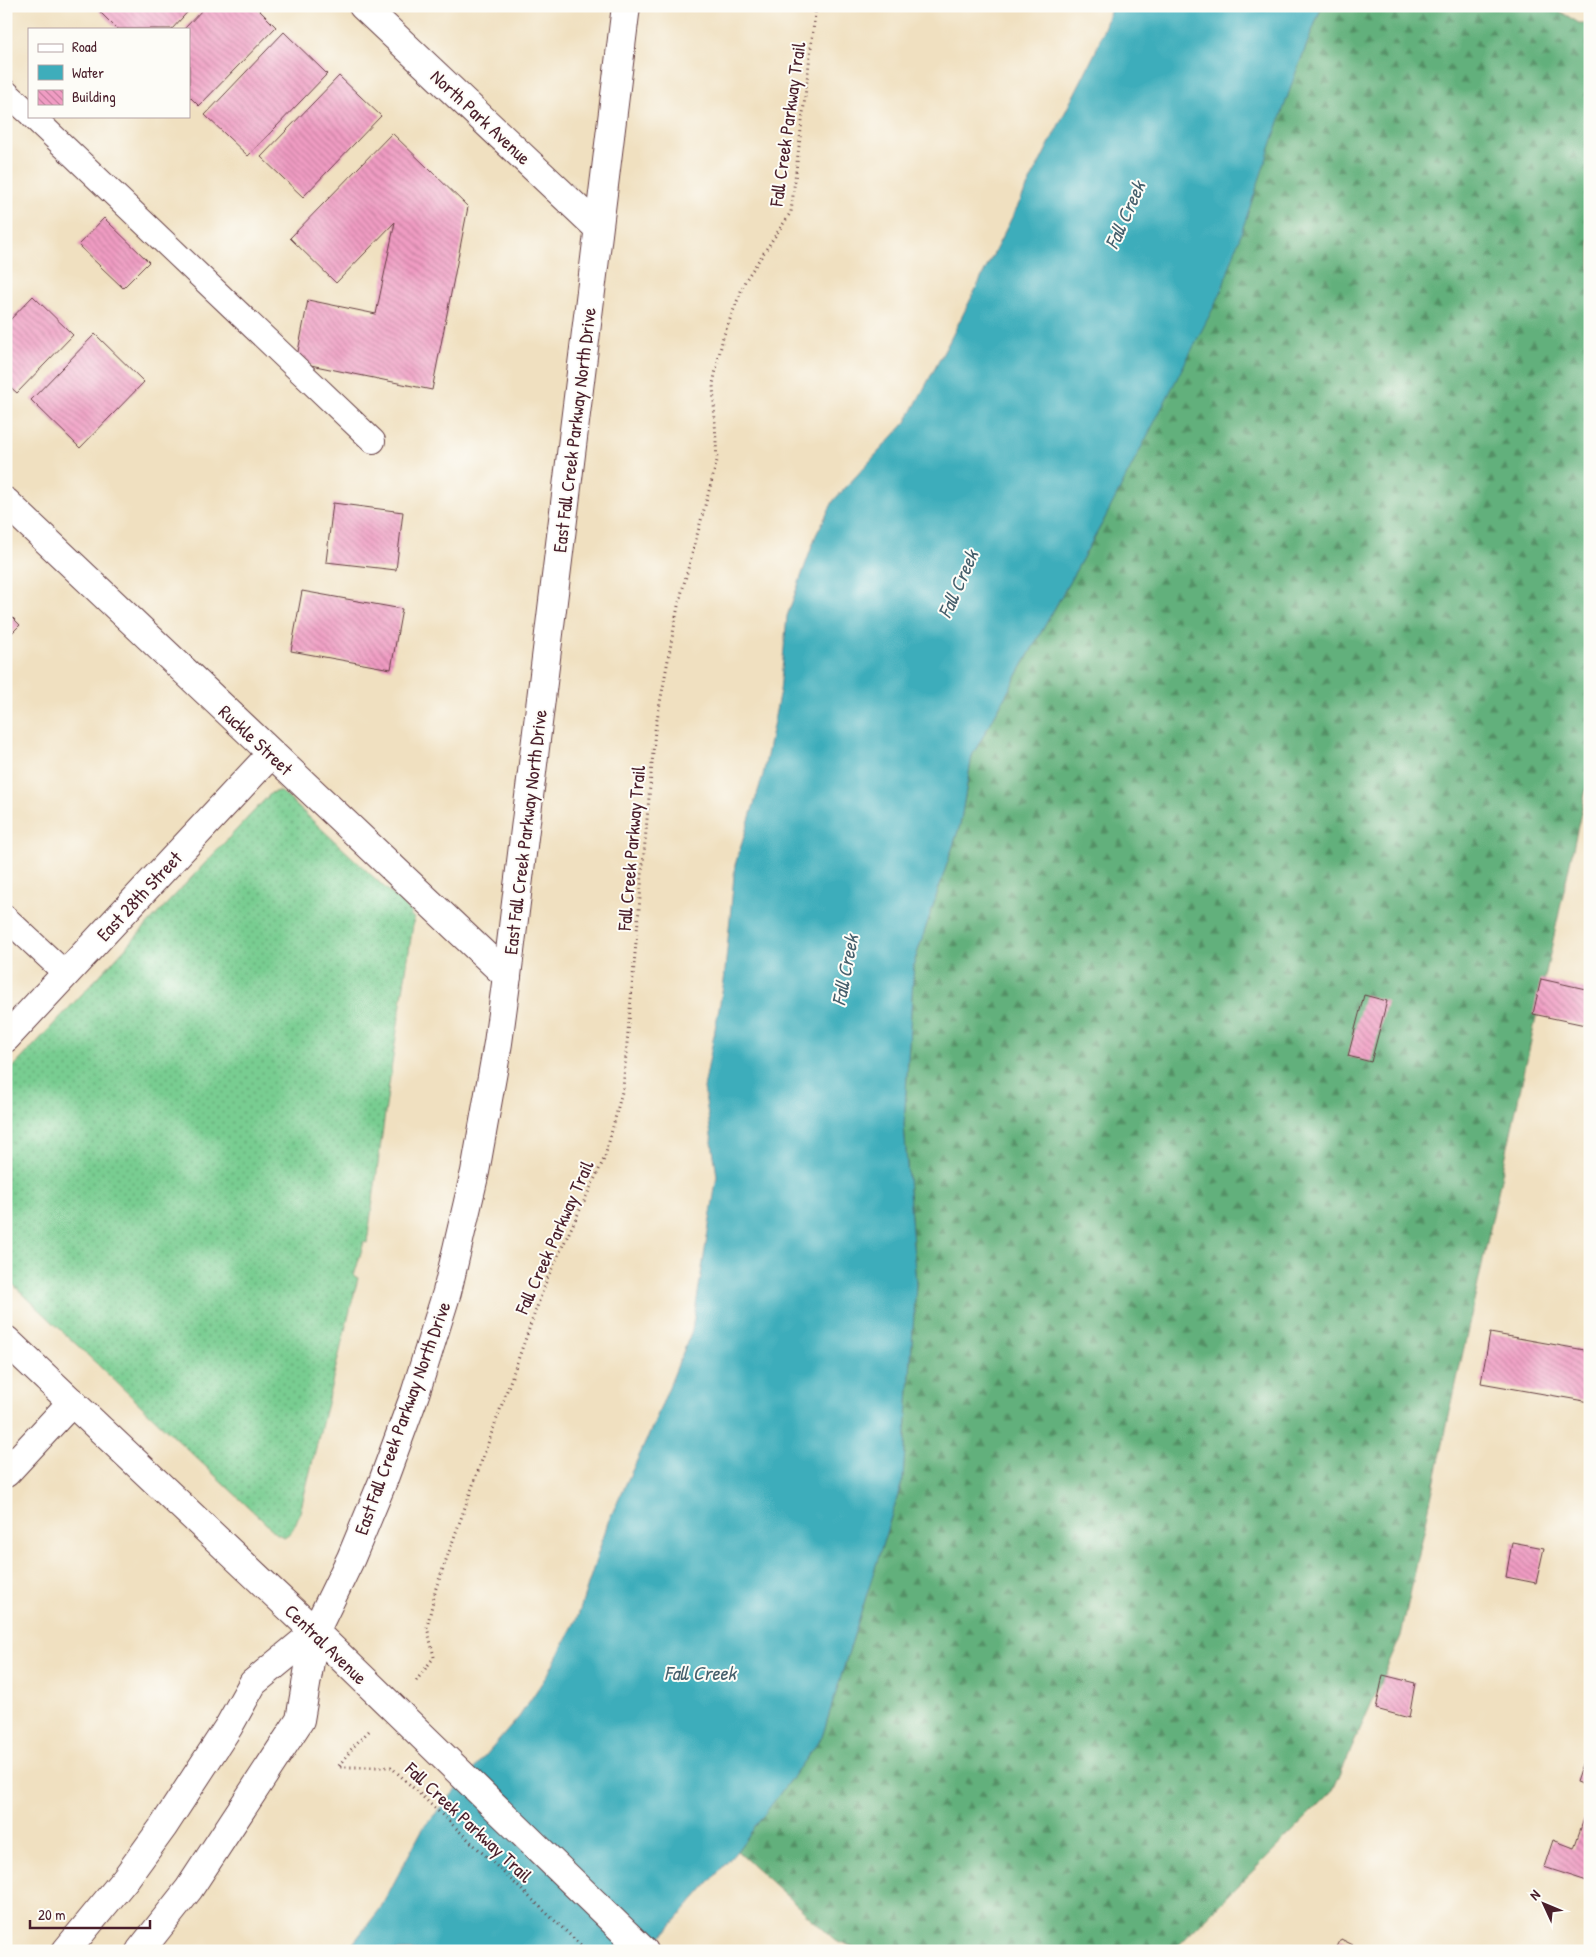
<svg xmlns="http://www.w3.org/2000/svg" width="1596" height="1957" font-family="'Patrick Hand',sans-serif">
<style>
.grass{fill:url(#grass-dots);stroke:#61765e}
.forest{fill:url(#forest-firs);stroke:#566853}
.water{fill:#3eadbb;stroke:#446673}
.building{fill:url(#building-back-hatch)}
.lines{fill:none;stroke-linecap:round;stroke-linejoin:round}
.service-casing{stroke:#633c41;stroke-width:26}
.minor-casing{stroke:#633c41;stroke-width:30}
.secondary-casing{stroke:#633c41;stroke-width:30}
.path{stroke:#633c41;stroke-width:3;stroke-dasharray:1 4;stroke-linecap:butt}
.service{stroke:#fff;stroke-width:24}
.minor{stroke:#fff;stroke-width:28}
.secondary{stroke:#fff;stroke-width:28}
.labels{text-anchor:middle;stroke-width:4;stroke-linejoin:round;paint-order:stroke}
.street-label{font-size:19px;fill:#4a1f2b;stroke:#fdfcf7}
.water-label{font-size:20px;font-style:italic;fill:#455f6c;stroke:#fdfcf7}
</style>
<defs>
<pattern id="grass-dots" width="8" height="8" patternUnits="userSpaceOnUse" patternTransform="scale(1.25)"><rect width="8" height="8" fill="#78cd91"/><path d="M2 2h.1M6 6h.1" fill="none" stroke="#64a677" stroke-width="1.8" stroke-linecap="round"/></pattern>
<pattern id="forest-firs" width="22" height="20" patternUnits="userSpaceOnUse" patternTransform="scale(1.25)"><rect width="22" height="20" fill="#62b07b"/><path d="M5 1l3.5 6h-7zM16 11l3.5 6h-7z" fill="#538f65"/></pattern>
<pattern id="building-back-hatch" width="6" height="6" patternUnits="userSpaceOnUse" patternTransform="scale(1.25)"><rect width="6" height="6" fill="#f09cc3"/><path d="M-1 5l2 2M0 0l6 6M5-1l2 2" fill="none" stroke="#c47f9f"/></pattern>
</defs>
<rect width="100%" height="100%" fill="#fdfcf7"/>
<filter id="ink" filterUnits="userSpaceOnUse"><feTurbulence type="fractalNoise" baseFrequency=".02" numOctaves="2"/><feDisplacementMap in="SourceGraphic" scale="10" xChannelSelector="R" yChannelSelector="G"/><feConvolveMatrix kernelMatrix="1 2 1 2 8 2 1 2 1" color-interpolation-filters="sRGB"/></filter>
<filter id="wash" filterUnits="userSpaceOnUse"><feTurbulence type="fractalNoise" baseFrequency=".0096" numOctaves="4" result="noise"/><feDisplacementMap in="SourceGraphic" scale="20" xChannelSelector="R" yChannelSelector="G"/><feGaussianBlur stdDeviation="1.12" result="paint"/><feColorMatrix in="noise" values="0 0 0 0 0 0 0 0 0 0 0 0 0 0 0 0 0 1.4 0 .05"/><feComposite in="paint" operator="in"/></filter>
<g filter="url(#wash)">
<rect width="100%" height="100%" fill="#f0e0c0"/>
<path class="grass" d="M 278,791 L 283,793 L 412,913 L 410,915 L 414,918 L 391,1070 L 367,1243 L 364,1242 L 354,1276 L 358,1278 L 300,1512 C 296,1522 294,1532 284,1537 L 277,1534 L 6,1278 L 6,1075 L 271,793 Z"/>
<polygon class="forest" points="1322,6 1551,6 1579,23 1590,23 1590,771 1401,1636 1333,1791 1173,1951 863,1951 835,1940 737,1851 822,1737 903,1479 916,1284 904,1125 914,963 960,825 972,756 1104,520 1296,72"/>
<polygon class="water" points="1112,6 1322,6 1296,72 1220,295 1104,520 972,756 960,825 914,963 904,1125 916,1284 903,1479 822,1737 737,1851 649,1951 347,1951 380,1909 423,1828 519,1717 549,1672 578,1616 608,1522 653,1426 692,1330 717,1176 704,1088 724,981 735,865 763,775 780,691 787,616 816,535 834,500 906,422 949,342 1095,53"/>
<g id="blocks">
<g class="building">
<polygon points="103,6 193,6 172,29 117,29 99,11"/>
<polygon points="206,6 255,6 276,27 199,106 189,96 189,29 184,29"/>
<polygon points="284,32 327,74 248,156 205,115"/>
<polygon points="339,76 381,116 303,197 261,157"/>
<polygon points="392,133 468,207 432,390 296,362 308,300 376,314 395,222 336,283 290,238"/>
<polygon points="104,218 149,262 123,288 78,245"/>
<polygon points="33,296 73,335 17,393 6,383 6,324"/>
<polygon points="95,334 144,382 80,448 31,400"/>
<polygon points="333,503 403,512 396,570 326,562"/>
<polygon points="302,591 402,609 391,669 291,651"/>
<polygon points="6,611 20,625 6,639"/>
<polygon points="1541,979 1590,990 1590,1026 1533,1014"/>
<polygon points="1364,995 1387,1001 1371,1062 1348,1056"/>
<polygon points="1490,1333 1590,1351 1590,1402 1481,1383"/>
<polygon points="1512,1542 1544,1548 1536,1583 1506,1577"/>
<polygon points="1383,1675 1415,1683 1409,1718 1376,1709"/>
<polygon points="1589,1743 1590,1743 1590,1787 1576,1782"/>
<polygon points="1585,1816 1590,1817 1590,1882 1544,1867 1553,1840 1574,1848"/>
<polygon points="1341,1939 1365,1951 1335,1951"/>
</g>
</g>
</g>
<g filter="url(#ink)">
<use href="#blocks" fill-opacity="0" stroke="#633c41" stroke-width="1"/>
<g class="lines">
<defs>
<g id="service">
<polyline points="6,92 29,113"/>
<polyline points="32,116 373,441"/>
<polyline points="6,918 66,974"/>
</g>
<g id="minor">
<polyline points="363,6 598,228"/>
<polyline points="6,502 507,976"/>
<polyline points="6,1038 271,754"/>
<polyline points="6,1473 72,1402"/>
</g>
<g id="secondary">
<polyline points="6,1340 315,1632 644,1951"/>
<polyline points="66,1951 126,1878 163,1827 229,1726 253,1683 315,1632"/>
<polyline points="140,1951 189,1889 300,1720 315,1632 351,1558 383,1481 415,1394 447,1292 475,1172 498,1043 507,976 626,6"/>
</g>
</defs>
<use href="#service" class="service-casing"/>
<use href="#minor" class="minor-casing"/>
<use href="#secondary" class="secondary-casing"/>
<g class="path">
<polyline points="416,1681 434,1657 427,1627 436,1588 547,1279 605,1157 623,1088 655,730 678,606 717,461 713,384 723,337 745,281 791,212 816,6"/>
<polyline points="369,1731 354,1746 338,1767 391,1767 587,1951"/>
</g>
<use href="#service" class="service"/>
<use href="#minor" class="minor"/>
<use href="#secondary" class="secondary"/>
</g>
</g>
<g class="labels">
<g class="street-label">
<text transform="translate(481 117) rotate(43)" y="7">North Park Avenue</text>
<text transform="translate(787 124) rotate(-82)" y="7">Fall Creek Parkway Trail</text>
<text transform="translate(574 430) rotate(-83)" y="7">East Fall Creek Parkway North Drive</text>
<text transform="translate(256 740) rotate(43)" y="7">Ruckle Street</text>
<text transform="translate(525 832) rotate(-83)" y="7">East Fall Creek Parkway North Drive</text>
<text transform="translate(631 848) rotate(-85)" y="7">Fall Creek Parkway Trail</text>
<text transform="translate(139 896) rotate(-47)" y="7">East 28th Street</text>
<text transform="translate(554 1237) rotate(-66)" y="7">Fall Creek Parkway Trail</text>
<text transform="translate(402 1418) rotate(-70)" y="7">East Fall Creek Parkway North Drive</text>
<text transform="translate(326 1644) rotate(44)" y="7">Central Avenue</text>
<text transform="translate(469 1822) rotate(43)" y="7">Fall Creek Parkway Trail</text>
</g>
<g class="water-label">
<text transform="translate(1125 215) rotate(-66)" y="7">Fall Creek</text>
<text transform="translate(958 584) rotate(-66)" y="7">Fall Creek</text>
<text transform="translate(845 970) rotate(-79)" y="7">Fall Creek</text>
<text x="700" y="1680">Fall Creek</text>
</g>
</g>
<rect width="1596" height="1957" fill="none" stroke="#fdfcf7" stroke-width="25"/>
<rect x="28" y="28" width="162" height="90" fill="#fdfcf7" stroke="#b5a4a5"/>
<rect x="38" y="44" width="25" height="8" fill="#ffffff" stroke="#b5a4a5"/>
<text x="72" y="52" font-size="15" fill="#4a1f2b">Road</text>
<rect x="38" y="65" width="25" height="15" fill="#3eadbb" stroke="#b5a4a5"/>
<text x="72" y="78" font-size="15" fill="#4a1f2b">Water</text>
<rect x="38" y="90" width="25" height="15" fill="url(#building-back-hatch)" stroke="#b5a4a5"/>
<text x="72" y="102" font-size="15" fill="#4a1f2b">Building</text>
<g transform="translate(1544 1904) rotate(314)" stroke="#fdfcf7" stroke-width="4" paint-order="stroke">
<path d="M0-4L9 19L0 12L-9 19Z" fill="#4a1f2b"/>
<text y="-8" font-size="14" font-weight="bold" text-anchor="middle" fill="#4a1f2b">N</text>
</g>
<path d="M30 1920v8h120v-8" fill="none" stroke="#4a1f2b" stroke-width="2.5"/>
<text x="38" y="1920" font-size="15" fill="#4a1f2b" stroke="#fdfcf7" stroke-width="4" paint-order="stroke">20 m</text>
</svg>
